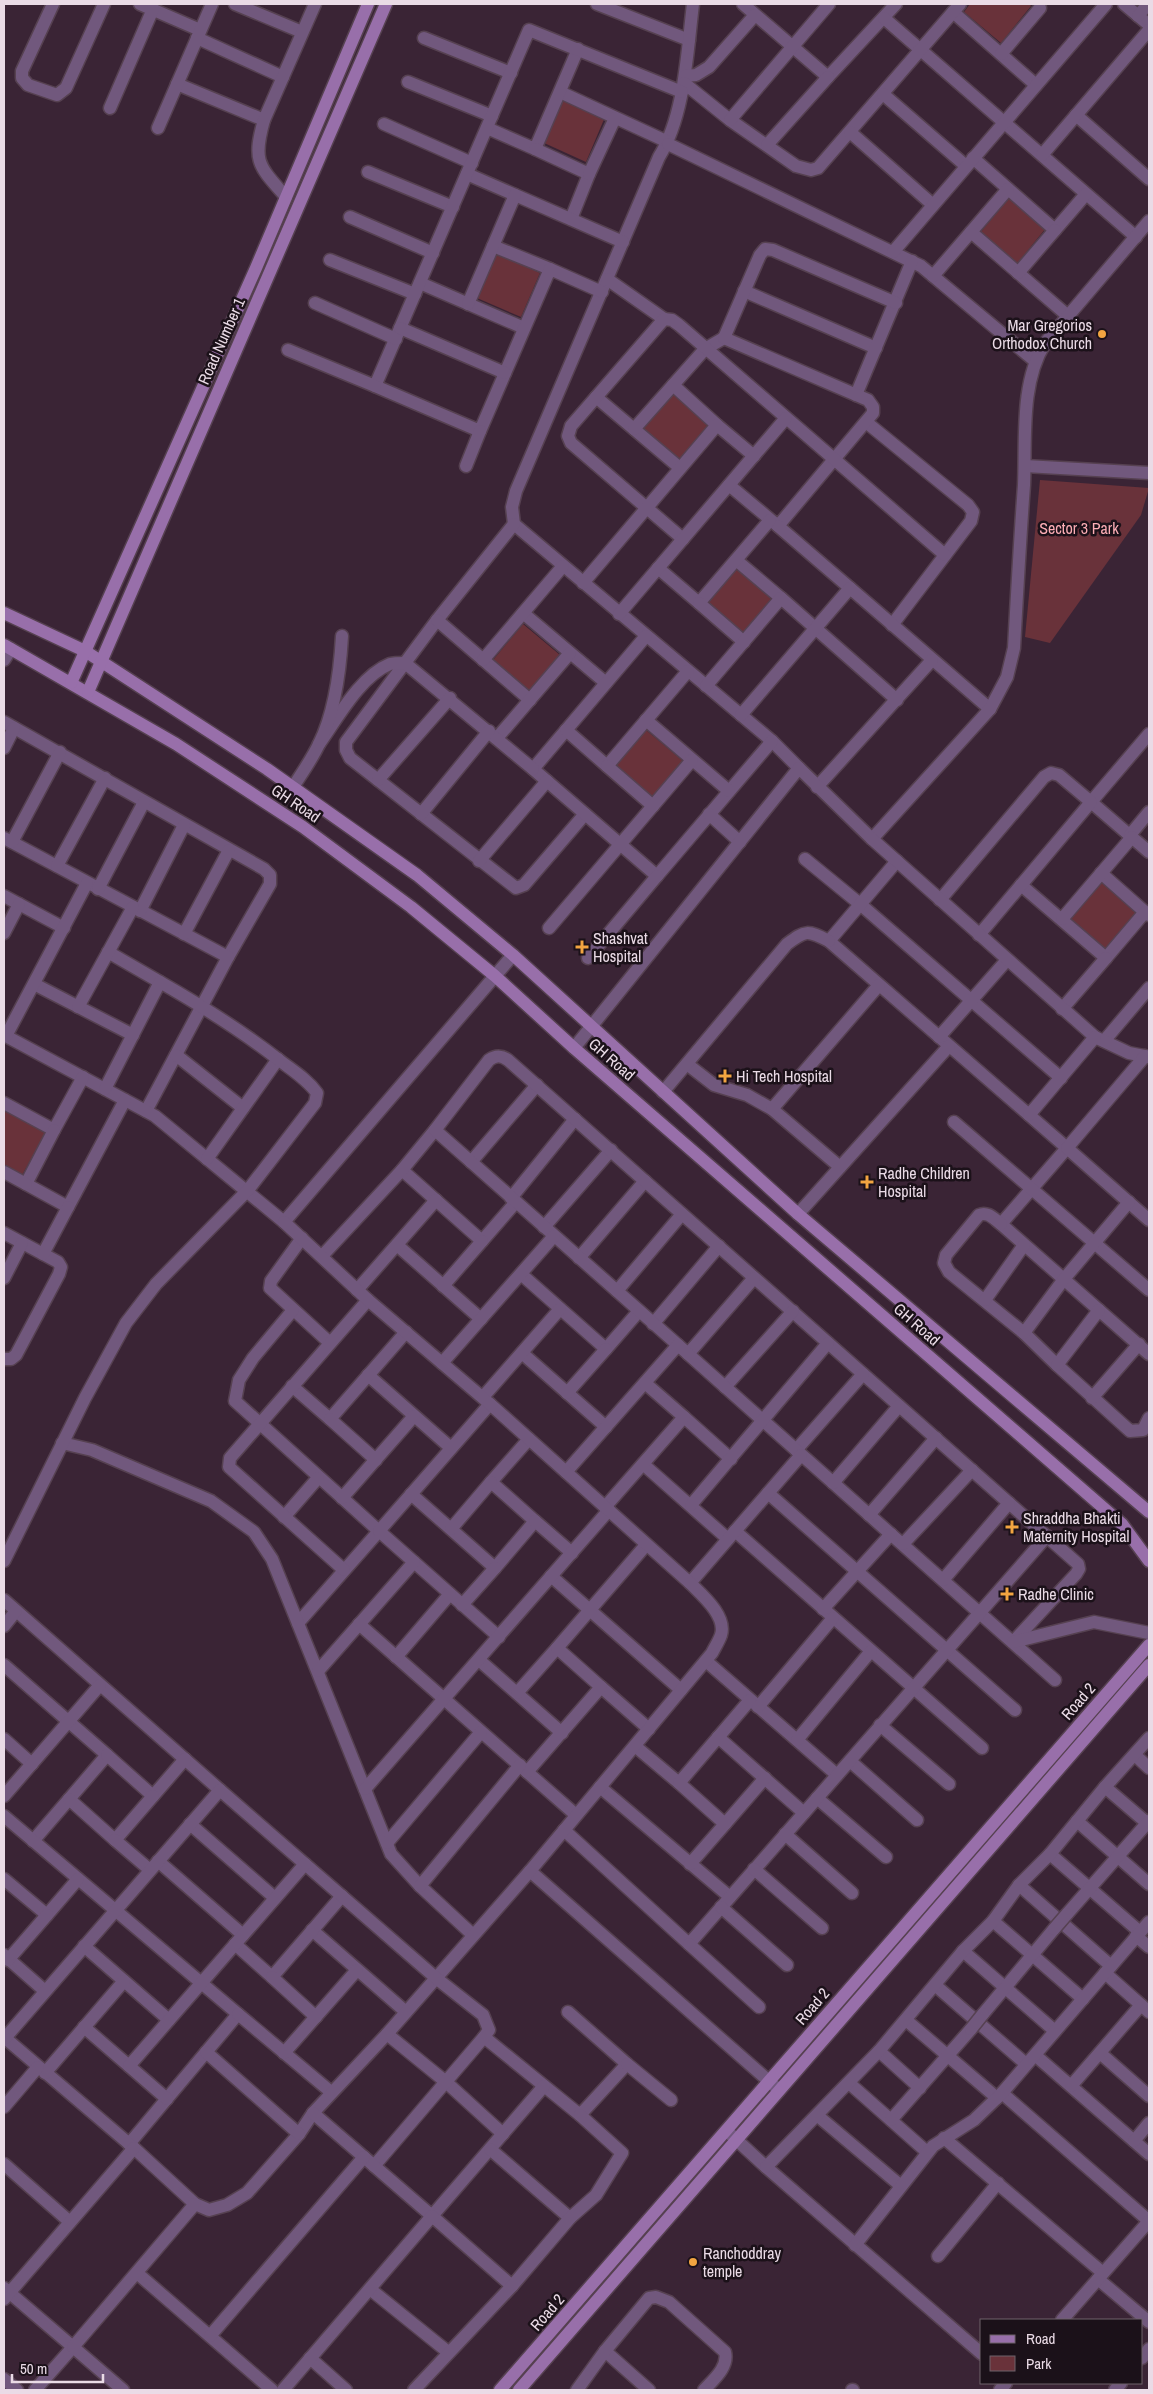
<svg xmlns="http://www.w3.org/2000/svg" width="1153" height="2394" font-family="'Archivo Narrow',sans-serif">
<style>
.green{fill:#69323a}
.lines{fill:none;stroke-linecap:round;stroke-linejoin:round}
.street-casing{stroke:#564151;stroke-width:15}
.secondary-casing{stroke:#564151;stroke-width:15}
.street{stroke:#71587d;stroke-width:12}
.secondary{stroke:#986faa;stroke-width:12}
.street-bridge-casing{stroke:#564151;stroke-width:15;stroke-linecap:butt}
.street-bridge{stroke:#71587d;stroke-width:12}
.poi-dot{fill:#f2a541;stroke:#1b1119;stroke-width:2}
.labels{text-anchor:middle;stroke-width:5;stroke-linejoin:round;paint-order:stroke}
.poi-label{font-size:16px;fill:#eadbe6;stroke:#1b1119;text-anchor:start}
.street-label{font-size:16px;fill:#eadbe6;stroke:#1b1119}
.park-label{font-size:16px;fill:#fcadb5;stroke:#1b1119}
</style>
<rect width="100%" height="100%" fill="#3a2435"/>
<g class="green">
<polygon points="970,4 1029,4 1031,6 1001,43 964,12"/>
<polygon points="561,98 605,117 586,162 542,142"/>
<polygon points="1010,197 1046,228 1016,265 979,234"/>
<polygon points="496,253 540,273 521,317 477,298"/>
<polygon points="672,393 709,424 678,461 641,430"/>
<polygon points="1040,480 1149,488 1141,515 1050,643 1025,637"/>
<polygon points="737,566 773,598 743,634 706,603"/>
<polygon points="523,624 560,655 529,691 493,660"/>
<polygon points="646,730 683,761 652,798 615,767"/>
<polygon points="1101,881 1137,912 1106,949 1070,918"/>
<polygon points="4,1108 46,1132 21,1177 4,1167"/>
</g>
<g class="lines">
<defs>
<g id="street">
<polyline points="53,4 22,71 22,78 28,85 57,95 66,88 104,4"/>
<polyline points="140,4 200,30"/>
<polyline points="235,4 302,32"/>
<polyline points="597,4 689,40"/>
<path d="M 693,4 C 687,52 685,115 659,157 L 516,491 L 512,507 L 514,524 L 772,741 L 799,768"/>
<polyline points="743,4 828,77 896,4"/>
<polyline points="1124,4 1149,25"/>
<polyline points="953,12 1036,85"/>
<polyline points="1138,16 1148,4"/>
<polyline points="884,18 1136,237"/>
<polyline points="197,38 283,77"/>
<polyline points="424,38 511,73"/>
<polyline points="1001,54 1040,8"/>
<polyline points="685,76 696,75 709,67 755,15"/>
<polyline points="408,82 492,116"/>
<polyline points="684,83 730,120 796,166 811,170 818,168 960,4"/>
<polyline points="177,84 264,120"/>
<polyline points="560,92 668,142"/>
<polyline points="883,94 966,166"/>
<polyline points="110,108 153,9"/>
<polyline points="1076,115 1149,179"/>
<polyline points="730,120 829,4"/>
<polyline points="384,124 472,163"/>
<polyline points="158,128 212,4"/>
<polyline points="487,128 535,149 578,49"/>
<polyline points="850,132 933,205"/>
<polyline points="668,144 921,266 1035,361"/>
<polyline points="767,145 828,77"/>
<polyline points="535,149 589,174 571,219"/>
<polyline points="1042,155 1149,30"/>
<polyline points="973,158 1055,230 1086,194"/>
<polyline points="368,172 453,207"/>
<polyline points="467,174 623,242"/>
<polyline points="589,174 615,118"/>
<path d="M 286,197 C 259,166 252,162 264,120 L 315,4"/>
<polyline points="350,217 433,253"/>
<polyline points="971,232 1068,316"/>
<polyline points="493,246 550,269"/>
<polyline points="893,252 1106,4"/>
<polyline points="330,260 415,294"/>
<polyline points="1018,273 1055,230"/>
<polyline points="933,276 1008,189"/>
<polyline points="607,279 664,319"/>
<polyline points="420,283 524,328"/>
<polyline points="744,291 876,348"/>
<polyline points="602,292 550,269 480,431 375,386 529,30 682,92"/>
<polyline points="315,303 396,339"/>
<polyline points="468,304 515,195"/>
<polyline points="400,328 505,373"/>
<polyline points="288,350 375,386"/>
<polyline points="673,385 717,425"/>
<polyline points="856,395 912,261"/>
<polyline points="596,397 680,468"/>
<polyline points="866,422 968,505 973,512 971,521 892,625"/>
<polyline points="634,429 705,349 724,338"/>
<polyline points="466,466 480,431"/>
<polyline points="1025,466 1149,473"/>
<polyline points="729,485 778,526 873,413 873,407 868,400 724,338 760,255 765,249 773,250 896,303"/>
<polyline points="514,524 437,620 346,742 346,750 350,758 516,888 524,885 585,814"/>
<polyline points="778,526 850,588"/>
<polyline points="683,539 571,443 568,436 571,426 664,319 672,320 679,325 945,555"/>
<polyline points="736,560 781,598"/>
<polyline points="658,568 699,603 770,520"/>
<polyline points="583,583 717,425 754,456"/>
<polyline points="699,603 744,642"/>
<polyline points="523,613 606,683"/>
<polyline points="619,614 786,418"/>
<polyline points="437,620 530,700"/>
<polyline points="646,636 533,769 657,876 772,741"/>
<polyline points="4,660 11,649"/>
<polyline points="483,660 563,566"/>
<polyline points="706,686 781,598 897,700"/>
<polyline points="741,715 850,588 990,709"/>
<polyline points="646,720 729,791"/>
<polyline points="4,722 264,869 270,875 270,884 228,957"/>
<polyline points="566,730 607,766 688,671"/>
<polyline points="1149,734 1091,802 1149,852"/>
<polyline points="497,738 570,653"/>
<path d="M 319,744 C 337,719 360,676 390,664 C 394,663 400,663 405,663 L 533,769"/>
<polyline points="4,748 14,728"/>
<polyline points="607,766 653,806"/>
<polyline points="378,780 450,698"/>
<path d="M 293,787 C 302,773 312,759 319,744 C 335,712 340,672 342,636"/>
<polyline points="817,787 932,660"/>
<polyline points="421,814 489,731"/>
<polyline points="709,814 740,842"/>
<polyline points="1130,835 1149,812"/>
<polyline points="4,838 228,957 146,1111"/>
<path d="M 872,839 L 990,709 L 1007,677 L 1014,648 C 1017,594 1020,539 1024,485 C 1026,439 1020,383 1045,343 L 1149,221"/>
<polyline points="12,842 60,752"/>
<polyline points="805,859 860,904 1061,1078"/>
<polyline points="479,861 547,781"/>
<polyline points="897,861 829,941 1067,1148 1001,1224 1149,1354"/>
<polyline points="57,866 105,778"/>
<polyline points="1101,873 1145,912"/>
<polyline points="1021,885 1106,958 1145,912 1149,915"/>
<polyline points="98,889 144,802"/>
<polyline points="4,896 64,928"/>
<polyline points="940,900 1044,777 1051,773 1059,775 1091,802 979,935"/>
<polyline points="140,911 184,825"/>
<polyline points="1062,919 1132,837"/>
<polyline points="549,928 692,760"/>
<polyline points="4,933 19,904"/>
<polyline points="184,934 229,850"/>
<polyline points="108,952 160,982"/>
<polyline points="588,958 657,876"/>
<polyline points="34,984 133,1035"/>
<polyline points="78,1007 133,907"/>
<polyline points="1062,1009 1106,958"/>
<polyline points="4,1035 155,1116 284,1222 513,955"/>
<polyline points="6,1036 87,883"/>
<polyline points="939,1037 1007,960"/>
<polyline points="1104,1041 1149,988"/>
<polyline points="574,1048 799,768 872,839 1095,1037 1129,1053 1149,1057"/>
<polyline points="176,1055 243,1108"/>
<polyline points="1145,1056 1067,1148 1149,1220"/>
<polyline points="687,1064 714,1085 747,1095 772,1109"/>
<path d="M 663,1092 L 787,944 C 806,930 807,930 829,941"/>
<polyline points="4,1103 54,1130 83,1077"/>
<polyline points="1029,1115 1095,1037"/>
<polyline points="954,1122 1149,1290"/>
<polyline points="54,1130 26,1184 68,1207 125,1100"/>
<polyline points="207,1159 278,1059"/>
<polyline points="471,1162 537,1085"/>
<polyline points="840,1167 772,1109 879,985"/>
<polyline points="402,1170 482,1241 516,1202"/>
<polyline points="4,1172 26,1184"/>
<polyline points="511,1198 575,1119"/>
<polyline points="798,1214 949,1046"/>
<path d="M 1001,1224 C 994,1219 988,1211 979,1215 L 946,1255 L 944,1263 L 949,1272 L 1024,1333 L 1057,1365 L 1130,1431 L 1143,1430 L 1149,1418"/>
<polyline points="544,1227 611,1150"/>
<polyline points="4,1233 58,1262 61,1267 59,1274 16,1355 11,1359 4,1359"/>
<polyline points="302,1238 271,1281 270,1288 330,1343"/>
<polyline points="397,1245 481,1319"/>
<polyline points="43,1254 68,1207"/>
<polyline points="322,1256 402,1170 435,1130"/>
<polyline points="579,1258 645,1181"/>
<polyline points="521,1274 606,1349 639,1311"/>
<polyline points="4,1278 22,1243"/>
<polyline points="443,1286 482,1241"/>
<polyline points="357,1290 436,1200"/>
<polyline points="617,1291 682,1214"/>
<polyline points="985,1300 1024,1245"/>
<polyline points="293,1310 253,1358 239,1380 235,1401 379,1531 298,1623"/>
<polyline points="653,1324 719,1246"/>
<polyline points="1024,1333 1064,1279 1129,1202"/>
<path d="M 678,1345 L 435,1130 L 489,1060 C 496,1055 501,1055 508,1060 L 1078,1564 L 1079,1569 L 1076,1574 L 1013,1642"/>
<polyline points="522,1353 606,1427"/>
<polyline points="688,1354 754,1278"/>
<polyline points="442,1363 554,1236"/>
<polyline points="1057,1365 1099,1310"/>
<polyline points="368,1375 451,1448"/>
<polyline points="292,1386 330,1419 406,1332"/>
<polyline points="725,1387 793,1311"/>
<polyline points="567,1393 606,1349"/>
<polyline points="483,1397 560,1309"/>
<polyline points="1092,1398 1139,1344"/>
<polyline points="684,1417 731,1459"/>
<polyline points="330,1419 376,1460"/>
<polyline points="62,1443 92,1450 211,1501 254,1532 272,1559 391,1854 420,1886 473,1935"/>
<polyline points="796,1450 863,1374"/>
<polyline points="643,1464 728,1539"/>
<polyline points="566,1472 678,1345 1055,1680"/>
<polyline points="833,1483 899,1406"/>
<polyline points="768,1493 1015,1710"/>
<polyline points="411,1494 495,1568 535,1521 491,1482 529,1439"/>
<polyline points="342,1498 414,1416"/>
<polyline points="691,1505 828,1343"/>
<polyline points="605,1507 684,1417 645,1383"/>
<polyline points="869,1515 936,1438"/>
<polyline points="284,1517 318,1478"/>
<polyline points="535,1521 572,1553"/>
<polyline points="451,1529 491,1482"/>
<polyline points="735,1531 982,1748"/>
<polyline points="903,1544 972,1470"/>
<path d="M 4,1561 L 85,1398 L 126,1323 L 156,1284 L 248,1190 L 315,1103 L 317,1093 C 307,1079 292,1070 279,1060 C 242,1031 202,1006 160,982 L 105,1089"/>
<polyline points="414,1562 499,1637"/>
<polyline points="344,1570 229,1467 230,1458 368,1300"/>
<polyline points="551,1576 681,1690"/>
<polyline points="943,1580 1009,1503"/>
<polyline points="690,1583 801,1455"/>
<polyline points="4,1600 220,1790"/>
<polyline points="462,1605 495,1568"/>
<polyline points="823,1609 891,1534"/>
<polyline points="359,1624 576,1815"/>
<polyline points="4,1626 16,1611"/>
<polyline points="1013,1642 1094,1622 1149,1633"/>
<polyline points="396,1657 450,1594"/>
<polyline points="479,1660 562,1733"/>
<polyline points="706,1661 837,1775"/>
<polyline points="4,1665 107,1755 33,1841"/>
<polyline points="318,1671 414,1562 379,1531 490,1404"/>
<polyline points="601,1687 649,1729"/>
<polyline points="517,1693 557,1648"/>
<polyline points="758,1707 833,1618"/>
<polyline points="880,1725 949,1784"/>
<polyline points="718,1737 804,1813"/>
<polyline points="4,1739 32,1764"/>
<polyline points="797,1740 871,1651"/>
<polyline points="635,1746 679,1783"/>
<polyline points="107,1755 153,1796 185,1759"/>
<polyline points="1135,1755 1149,1768"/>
<polyline points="850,1761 917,1820"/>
<polyline points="527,1772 601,1687 557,1648 646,1545"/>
<polyline points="600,1787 730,1897"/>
<polyline points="1105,1787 1147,1823"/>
<polyline points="365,1789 609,1510"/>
<polyline points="4,1796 100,1685"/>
<polyline points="817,1798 886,1857"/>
<polyline points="69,1799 115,1840 153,1796"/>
<polyline points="4,1816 238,2014 129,2144"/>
<polyline points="1077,1821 1149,1884"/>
<polyline points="190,1824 275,1898"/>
<polyline points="725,1824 765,1778"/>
<polyline points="564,1830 689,1944 1047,1536"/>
<polyline points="785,1834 852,1893"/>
<polyline points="115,1840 150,1870"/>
<polyline points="387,1843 481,1732"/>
<polyline points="1050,1854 1140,1932"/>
<polyline points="158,1861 243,1935"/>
<polyline points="690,1864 725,1824 679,1783 750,1700"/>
<polyline points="754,1869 822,1928"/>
<polyline points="530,1871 779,2090"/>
<polyline points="4,1879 47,1915 78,1879"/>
<polyline points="1019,1885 1111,1966"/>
<polyline points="420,1886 520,1765"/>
<polyline points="721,1907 787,1965"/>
<polyline points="1067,1914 1149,1821"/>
<polyline points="993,1921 1083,1999"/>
<polyline points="312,1930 406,2012"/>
<polyline points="1136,1936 1149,1947"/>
<polyline points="235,1944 272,1977 342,1896"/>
<polyline points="689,1944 759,2007"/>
<polyline points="84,1946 169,2020"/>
<polyline points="963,1951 1055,2031"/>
<polyline points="4,1955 45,1991"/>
<polyline points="8,1960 47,1915"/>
<polyline points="1105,1973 1149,2012"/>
<polyline points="272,1977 316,2017"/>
<polyline points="935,1985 1026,2064"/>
<polyline points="238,2014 331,2092"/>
<polyline points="983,2014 1054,1929"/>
<polyline points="906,2020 997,2098"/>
<polyline points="84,2027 129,2066"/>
<polyline points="387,2034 446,2082 503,2134"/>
<path d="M 4,2037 L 134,2148 L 195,2204 L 209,2210 L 227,2205 L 247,2193 L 299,2134 L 313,2113 L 387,2034 L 530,1871 L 712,1653 C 715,1647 719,1641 721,1635 C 727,1616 702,1595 690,1583 L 490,1404 L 368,1300 L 284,1222"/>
<polyline points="484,2037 580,2115 627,2064 568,2012"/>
<polyline points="5,2038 220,1790 436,1978 483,2015 489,2030 484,2037 374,2166"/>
<polyline points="879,2051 920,2088"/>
<polyline points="206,2052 299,2134"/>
<polyline points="284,2053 357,1970"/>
<polyline points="1100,2053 1149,2096"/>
<polyline points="1035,2055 1149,2154"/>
<polyline points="627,2064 671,2100"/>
<polyline points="45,2073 124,1981"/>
<polyline points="849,2083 927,2152"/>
<polyline points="1071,2086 1141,2005"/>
<polyline points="1002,2093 1149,2221"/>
<polyline points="167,2099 129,2066 305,1864"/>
<polyline points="4,2107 38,2067"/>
<polyline points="313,2113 432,2216 544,2086"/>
<polyline points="818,2116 901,2186"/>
<polyline points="891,2120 971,2029"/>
<polyline points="727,2131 766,2167 982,2354"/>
<polyline points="944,2138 1103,2273"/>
<polyline points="1134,2141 1149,2123"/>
<polyline points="490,2149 570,2218"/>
<polyline points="4,2164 70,2222"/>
<polyline points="766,2167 879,2051 963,1951 993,1921 1019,1885 1050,1854 1105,1787 1149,1738"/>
<polyline points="855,2245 933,2146 974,2120 1002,2093 1149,1922"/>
<polyline points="938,2256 998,2183"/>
<polyline points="137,2273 272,2390"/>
<polyline points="1098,2279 1149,2322"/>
<polyline points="4,2288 73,2347 35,2390"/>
<polyline points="370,2289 448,2352"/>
<polyline points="4,2299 134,2148"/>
<polyline points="1062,2320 1149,2221"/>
<polyline points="210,2336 364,2157"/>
<polyline points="605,2351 649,2390"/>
<polyline points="310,2358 346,2390"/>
<polyline points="1142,2358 1149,2349"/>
<polyline points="4,2379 17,2390"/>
<polyline points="123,2390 73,2347 195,2204"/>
<polyline points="283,2390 432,2216 512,2286"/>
<polyline points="414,2390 512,2286 570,2218 596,2195 622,2153 580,2115"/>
<path d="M 577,2390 L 605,2351 L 649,2298 L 656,2297 L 669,2302 L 725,2352 C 729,2367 713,2380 704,2390"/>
<polyline points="852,2390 853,2390"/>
<polyline points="1000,2390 1006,2383"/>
<polyline points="1115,2390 1121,2383"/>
</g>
<g id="secondary">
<polyline points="4,613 85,651 267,769 417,875 513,955 798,1214 1149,1512"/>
<polyline points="4,645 176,744 303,827 411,907 495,976 574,1048 1122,1524 1149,1561"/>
<polyline points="71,683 256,268 368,4"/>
<polyline points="88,692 386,4"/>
<polyline points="500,2390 1149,1645"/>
<polyline points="519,2390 1149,1665"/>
</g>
</defs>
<use href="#street" class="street-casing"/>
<use href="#secondary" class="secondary-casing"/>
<use href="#street" class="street"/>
<use href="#secondary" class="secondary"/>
<defs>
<g id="street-bridge">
<polyline points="1054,1929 1067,1914"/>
<polyline points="971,2029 983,2014"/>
</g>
</defs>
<use href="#street-bridge" class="street-bridge-casing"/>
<use href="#street-bridge" class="street-bridge"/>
</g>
<g class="poi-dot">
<circle cx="1102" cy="334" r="5"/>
<path d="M579.5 939.5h5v5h5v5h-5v5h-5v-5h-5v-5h5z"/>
<path d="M722.5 1068.5h5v5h5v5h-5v5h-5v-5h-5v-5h5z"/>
<path d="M864.5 1174.5h5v5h5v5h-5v5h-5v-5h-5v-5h5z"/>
<path d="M1009.5 1519.5h5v5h5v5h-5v5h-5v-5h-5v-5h5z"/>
<path d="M1004.5 1586.5h5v5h5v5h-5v5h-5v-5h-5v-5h5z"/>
<circle cx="693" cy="2262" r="5"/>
</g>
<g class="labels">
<g class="poi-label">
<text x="1092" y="331" text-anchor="end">Mar Gregorios<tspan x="1092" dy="18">Orthodox Church</tspan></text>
<text x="593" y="944">Shashvat<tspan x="593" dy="18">Hospital</tspan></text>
<text x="736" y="1082">Hi Tech Hospital</text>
<text x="878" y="1179">Radhe Children<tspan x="878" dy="18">Hospital</tspan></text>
<text x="1023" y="1524">Shraddha Bhakti<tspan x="1023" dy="18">Maternity Hospital</tspan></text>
<text x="1018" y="1600">Radhe Clinic</text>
<text x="703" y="2259">Ranchoddray<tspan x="703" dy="18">temple</tspan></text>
</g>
<g class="street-label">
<text transform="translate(221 341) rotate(-66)" y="6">Road Number 1</text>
<text transform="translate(296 803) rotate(34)" y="6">GH Road</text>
<text transform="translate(612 1059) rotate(41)" y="6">GH Road</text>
<text transform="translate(917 1324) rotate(41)" y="6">GH Road</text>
<text transform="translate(1078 1701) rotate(-49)" y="6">Road 2</text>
<text transform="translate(812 2006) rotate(-49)" y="6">Road 2</text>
<text transform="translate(547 2312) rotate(-49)" y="6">Road 2</text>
</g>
<g class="park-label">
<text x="1079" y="534">Sector 3 Park</text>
</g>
</g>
<rect width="1153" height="2394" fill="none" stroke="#eadbe6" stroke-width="10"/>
<rect x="980" y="2319" width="162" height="65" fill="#1b1119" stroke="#6e626b"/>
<rect x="990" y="2335" width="25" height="8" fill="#986faa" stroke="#6e626b"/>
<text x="1026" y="2344" font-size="15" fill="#eadbe6">Road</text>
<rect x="990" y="2356" width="25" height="15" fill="#69323a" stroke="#6e626b"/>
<text x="1026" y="2369" font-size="15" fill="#eadbe6">Park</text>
<path d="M12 2374v8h91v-8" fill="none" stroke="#eadbe6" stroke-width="2.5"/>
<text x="20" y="2374" font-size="15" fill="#eadbe6" stroke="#1b1119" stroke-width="4" paint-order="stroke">50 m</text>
</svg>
